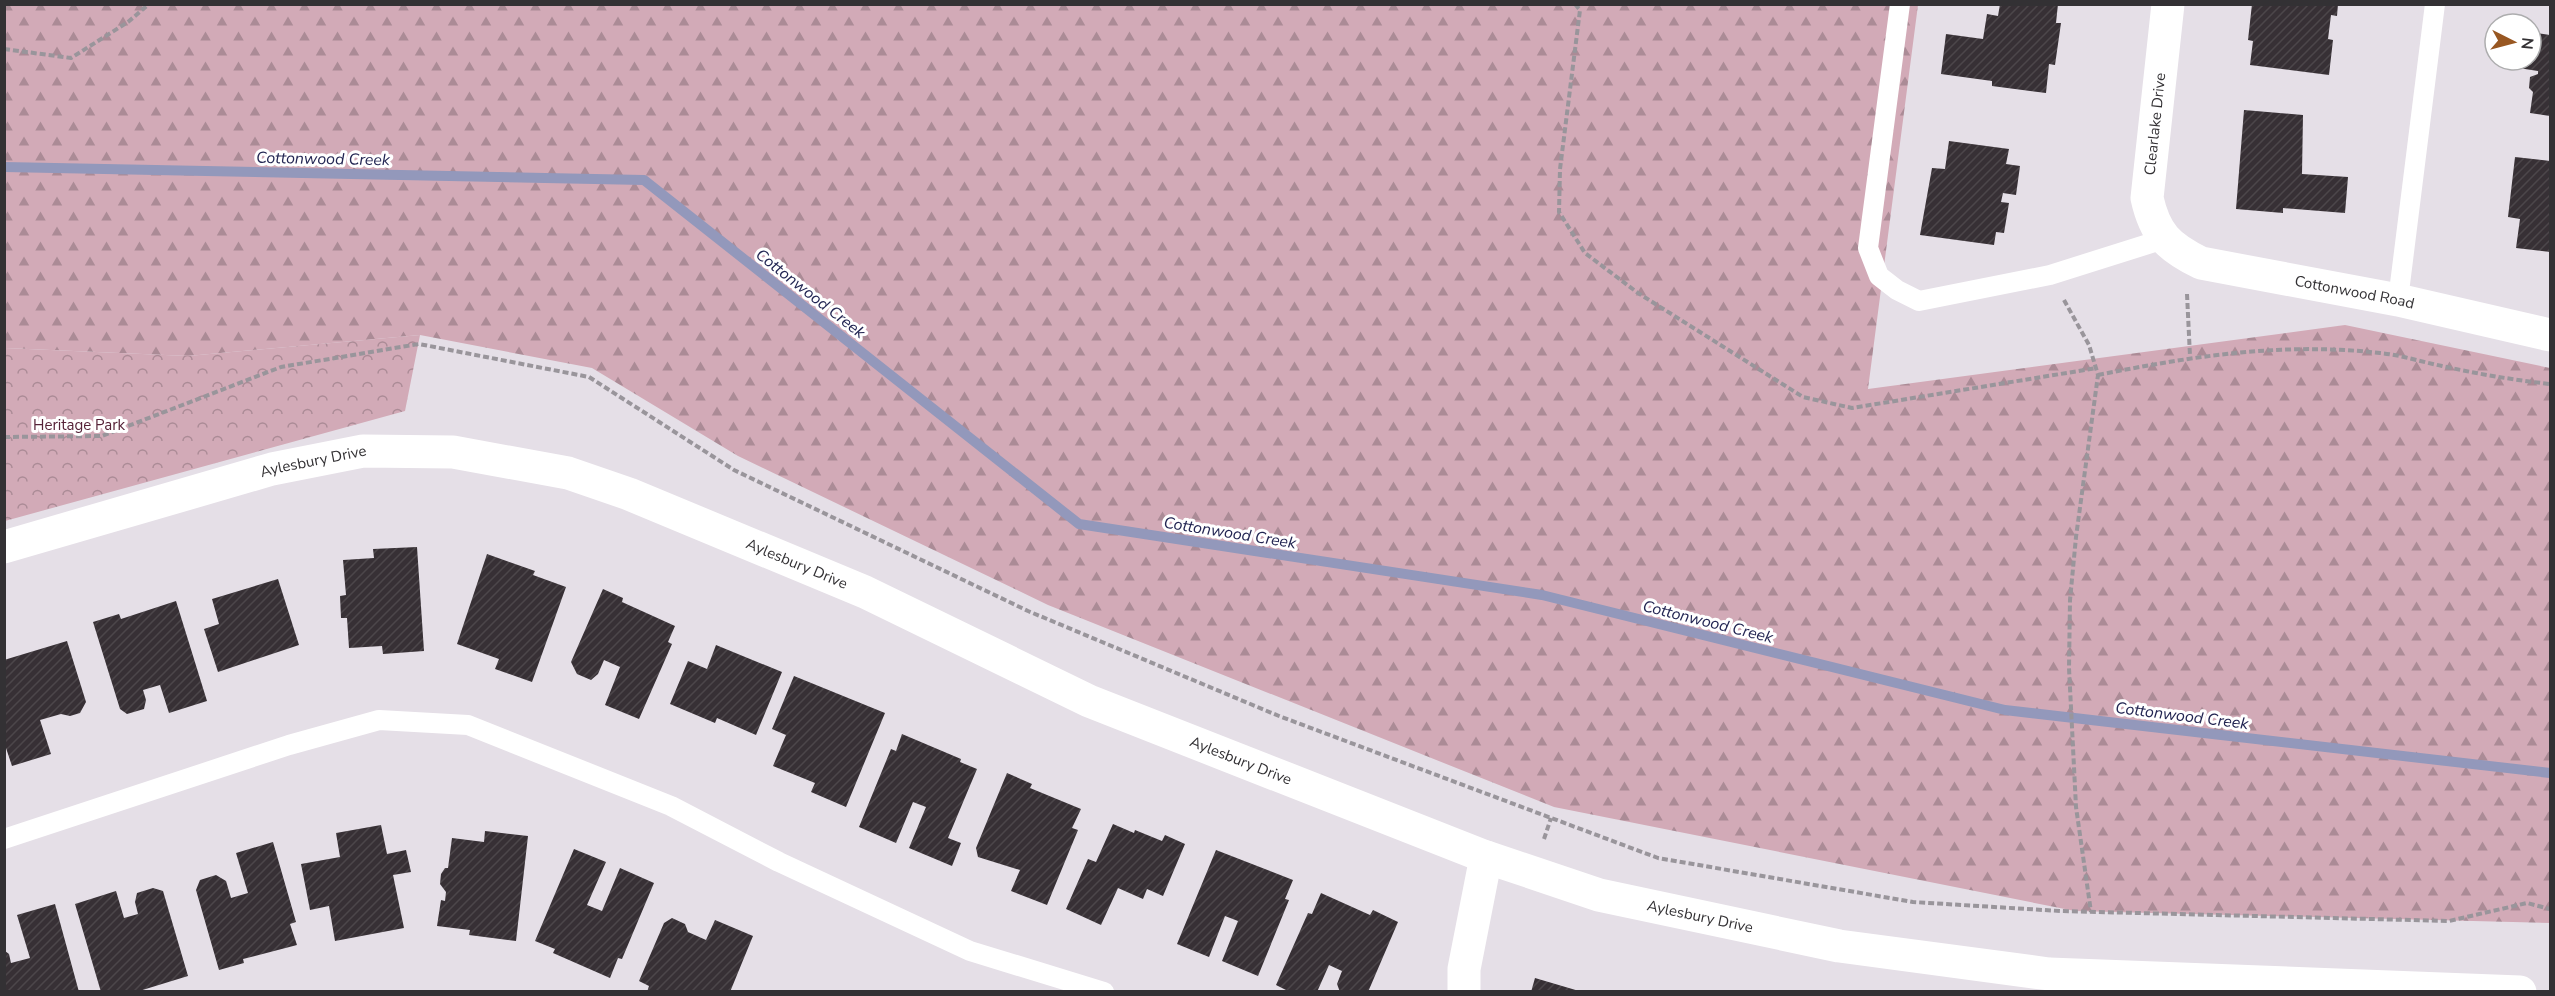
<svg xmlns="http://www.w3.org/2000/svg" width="2555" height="996" font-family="'Nunito Sans',sans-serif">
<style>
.forest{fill:url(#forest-firs)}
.park{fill:url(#park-crowns)}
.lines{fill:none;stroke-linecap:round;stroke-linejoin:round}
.stream{stroke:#9398bb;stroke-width:10}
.building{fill:url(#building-hatch)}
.path{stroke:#99959b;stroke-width:4;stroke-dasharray:6 3;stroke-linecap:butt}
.service{stroke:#fff;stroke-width:20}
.minor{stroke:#fff;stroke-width:33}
.tertiary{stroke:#fff;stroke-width:33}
.labels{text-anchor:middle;stroke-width:6;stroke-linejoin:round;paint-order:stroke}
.street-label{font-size:15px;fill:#333134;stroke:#fff}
.park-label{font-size:15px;fill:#562338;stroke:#fff}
.water-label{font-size:16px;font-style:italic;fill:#222552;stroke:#fff}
</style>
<defs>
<pattern id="forest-firs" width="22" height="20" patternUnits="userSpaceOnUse" patternTransform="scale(1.5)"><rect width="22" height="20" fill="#d2aab7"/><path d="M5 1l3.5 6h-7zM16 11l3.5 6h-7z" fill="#ab8b96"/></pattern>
<pattern id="park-crowns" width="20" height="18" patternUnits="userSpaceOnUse" patternTransform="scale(1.5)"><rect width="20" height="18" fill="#d2aab7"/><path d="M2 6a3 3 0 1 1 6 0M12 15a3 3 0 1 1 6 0" fill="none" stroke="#ab8b96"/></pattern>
<pattern id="building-hatch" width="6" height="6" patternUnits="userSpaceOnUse" patternTransform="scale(1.5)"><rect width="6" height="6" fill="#373035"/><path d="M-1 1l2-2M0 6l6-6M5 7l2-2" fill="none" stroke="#4c464a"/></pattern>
</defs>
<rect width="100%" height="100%" fill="#e5dfe7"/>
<polygon class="forest" points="5,5 1918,5 1868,389 2345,325 2550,368 2550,923 2075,911 1554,807 1048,605 738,456 592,368 420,335 188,356 5,348"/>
<polygon class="park" points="420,335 405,411 5,521 5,348 188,356"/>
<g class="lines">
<polyline class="stream" points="4,167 644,180 1079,524 1542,595 2005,710 2550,773"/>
</g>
<g class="building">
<polygon points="2000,4 2058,4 2056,23 2061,23 2055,65 2049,64 2046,93 1992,86 1992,81 1941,74 1946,34 1983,39 1987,14 1998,16"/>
<polygon points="2252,4 2338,4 2337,16 2331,15 2328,39 2333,40 2329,75 2250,65 2253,41 2248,40"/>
<polygon points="2531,32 2550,35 2550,116 2530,113 2533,92 2529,88 2530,77 2538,74 2538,71 2512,67 2513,60 2531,60"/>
<polygon points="2244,110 2303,115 2302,174 2348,177 2345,213 2283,208 2283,213 2236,209"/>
<polygon points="1949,141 2009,149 2006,164 2020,166 2016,195 2003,193 2001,202 2009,203 2004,233 1996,232 1994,245 1920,235 1932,168 1945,169"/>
<polygon points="2515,157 2550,161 2550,252 2516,248 2520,219 2508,217"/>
<polygon points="417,547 424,651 383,654 382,646 349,648 347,618 341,618 340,596 346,595 343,560 374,558 373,549"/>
<polygon points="487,554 535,571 533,575 566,587 532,682 495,669 499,659 457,644"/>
<polygon points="278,579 299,645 218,672 204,629 219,624 212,599"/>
<polygon points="603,589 623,598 622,602 675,626 668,642 672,644 639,719 605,705 620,667 604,660 598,674 591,680 577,674 571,662"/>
<polygon points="176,601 207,701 169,713 160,685 143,690 146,700 144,709 127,714 120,709 93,622 119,614 121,619"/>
<polygon points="67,641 86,702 80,713 70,716 61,714 40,720 51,754 12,766 4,742 4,660"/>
<polygon points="716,645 782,672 756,735 717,718 715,723 670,704 688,661 707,669"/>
<polygon points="794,676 885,713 846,807 811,792 815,783 773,766 786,735 772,729"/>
<polygon points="902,734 961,759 960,762 977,769 948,838 961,843 952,866 909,848 926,807 913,802 896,843 859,827 891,749 896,751"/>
<polygon points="1007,773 1032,784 1030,788 1081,809 1072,828 1078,830 1047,905 1011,891 1020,870 978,857 976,848"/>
<polygon points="1113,824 1134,833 1135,830 1162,841 1165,835 1185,844 1163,896 1147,889 1143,899 1118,888 1101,925 1066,909 1088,859 1096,862"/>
<polygon points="381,825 387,854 406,850 411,872 393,875 404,928 335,941 329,906 310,910 301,864 340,857 336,833"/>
<polygon points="485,831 528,836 516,941 469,935 470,930 437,926 441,900 445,901 446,892 440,884 441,874 445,868 448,868 452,838 484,842"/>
<polygon points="273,842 296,922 290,924 297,945 243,959 244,963 219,970 196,890 200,880 216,875 226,881 231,898 248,893 236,853"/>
<polygon points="574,849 606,862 587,905 602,911 620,868 654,883 622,959 618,958 610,978 553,953 555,949 535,941"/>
<polygon points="1216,850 1293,880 1285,899 1289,900 1258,976 1222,961 1238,921 1225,916 1209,957 1177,944"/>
<polygon points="153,888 163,891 188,976 136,992 101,992 75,904 116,891 124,918 138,914 135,902 137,893"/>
<polygon points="1321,893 1370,915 1373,910 1398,922 1368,992 1340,992 1337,984 1342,971 1329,965 1317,992 1290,992 1276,985 1308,913 1312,914"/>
<polygon points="55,904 79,992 5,992 5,951 9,954 11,963 30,958 17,915"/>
<polygon points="672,918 685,924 688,932 706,940 715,920 753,936 730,992 647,992 649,986 639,981 664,923"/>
<polygon points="1535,978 1579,991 1579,992 1531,992"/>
</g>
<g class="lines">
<g class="path">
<polyline points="1575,4 1580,10 1560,169 1559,212 1585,253 1638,293 1803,397 1852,408 2097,368"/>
<polyline points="4,49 71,58 128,22 149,4"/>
<polyline points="2187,294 2190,356"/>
<polyline points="2064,300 2089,345 2098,375 2076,537 2070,600 2069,668 2076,807 2091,912"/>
<path d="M 2098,375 C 2193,356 2283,342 2380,353 C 2401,355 2422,362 2442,366 C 2478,374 2514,380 2550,384"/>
<polyline points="4,437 102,436 281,367 419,344 589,377 734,470 1028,611 1279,716 1658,858 1913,902 2060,911 2449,921 2527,903 2550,909"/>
<polyline points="1544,839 1551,818"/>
</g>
<g class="service">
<polyline points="1900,4 1868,248 1879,276 1897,290 1919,301 2050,275 2164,239"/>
<polyline points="2398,300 2435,4"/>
<polyline points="4,839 289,745 379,720 468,725 671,806 779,862 970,951 1104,992"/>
</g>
<g class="minor">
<path id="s1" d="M 2168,4 L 2147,198 C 2155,234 2168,247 2201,263 L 2398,300 L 2550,335"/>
<polyline points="1464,992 1464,969 1486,857"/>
</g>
<path class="tertiary" id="s2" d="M 4,547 L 272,469 L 363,451 L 453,452 L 568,473 L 629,494 L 865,592 L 1089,701 L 1486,857 L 1599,895 L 1839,946 L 2049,974 L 2520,992"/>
</g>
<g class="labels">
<g class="street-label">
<text transform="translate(2155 124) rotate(-84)" y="5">Clearlake Drive</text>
<text dy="5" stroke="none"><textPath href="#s1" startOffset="440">Cottonwood Road</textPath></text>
<text dy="5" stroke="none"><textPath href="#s2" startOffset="321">Aylesbury Drive</textPath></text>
<text dy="5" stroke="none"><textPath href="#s2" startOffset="825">Aylesbury Drive</textPath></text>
<text dy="5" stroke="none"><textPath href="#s2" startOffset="1311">Aylesbury Drive</textPath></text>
<text dy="5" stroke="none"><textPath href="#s2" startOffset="1797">Aylesbury Drive</textPath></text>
</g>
<g class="park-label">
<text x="79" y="430">Heritage Park</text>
</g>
<g class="water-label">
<text transform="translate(323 158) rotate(1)" y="6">Cottonwood Creek</text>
<text transform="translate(811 293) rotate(38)" y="6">Cottonwood Creek</text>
<text transform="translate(1230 532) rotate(9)" y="6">Cottonwood Creek</text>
<text transform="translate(1708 621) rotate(14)" y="6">Cottonwood Creek</text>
<text transform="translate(2182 715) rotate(7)" y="6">Cottonwood Creek</text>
</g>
</g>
<rect width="2555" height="996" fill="none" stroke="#333134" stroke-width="12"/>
<g transform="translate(2513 42) rotate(96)"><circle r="28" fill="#ffffff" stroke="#adadae" stroke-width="1.5"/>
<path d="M0-4.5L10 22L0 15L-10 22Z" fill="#985722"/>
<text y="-9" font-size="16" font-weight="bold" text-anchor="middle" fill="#333134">N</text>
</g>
</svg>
